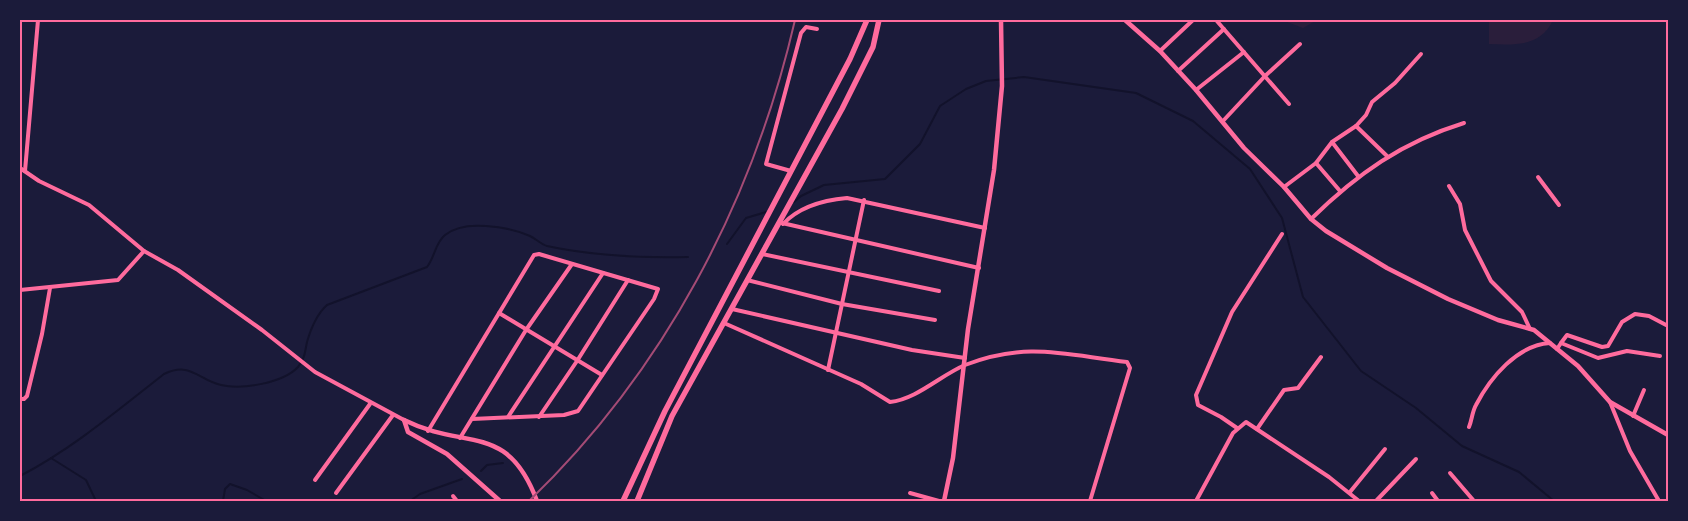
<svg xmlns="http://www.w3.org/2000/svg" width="1688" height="521" font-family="'Source Serif 4',serif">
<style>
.green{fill:#2a1e3b}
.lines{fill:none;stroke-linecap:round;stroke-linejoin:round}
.stream{stroke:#12122b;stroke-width:2}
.minor{stroke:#ff6b9d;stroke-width:4}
.tertiary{stroke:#ff6b9d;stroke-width:4.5}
.primary{stroke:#ff6b9d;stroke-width:5.5}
.rail{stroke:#a44b75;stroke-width:2}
.neatline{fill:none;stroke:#ff6b9d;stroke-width:2}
</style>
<rect width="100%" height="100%" fill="#1b1b3a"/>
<g class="green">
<polygon points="1282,20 1317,20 1303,28"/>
<path d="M 1489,20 L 1553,20 C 1541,47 1514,45 1489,44 Z"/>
</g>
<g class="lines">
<g class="stream">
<polyline points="794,202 801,196 824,185 885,179 920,144 940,106 966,89 986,81 1024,77 1136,93 1193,121 1250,169 1282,218 1303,297 1361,371 1416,408 1462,446 1519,472 1554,501"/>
<polyline points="727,244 746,218 766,212"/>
<polyline points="51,458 86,480 96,501"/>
<polyline points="481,471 487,465 503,463"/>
<path d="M 20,476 C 72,449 118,410 164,374 C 191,361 198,380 221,385 C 242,390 283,383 298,367 C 305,359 305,351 307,342 C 311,328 317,314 327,305 L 427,267 C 435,257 435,243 445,235 C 456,226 473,225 486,226 C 501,227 517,230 530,236 C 536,239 541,244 547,246 C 593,256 640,258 688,257"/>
<polyline points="223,501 225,489 230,484 247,490 266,501"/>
<polyline points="410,501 420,494 462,479"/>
</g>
<g class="minor">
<polyline points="1216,20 1289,104"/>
<polyline points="1160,51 1193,20"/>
<polyline points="1178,71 1224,29"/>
<polyline points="1196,90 1244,52"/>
<polyline points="1223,121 1265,76 1300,44"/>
<polyline points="1356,126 1388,157"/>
<polyline points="1332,142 1358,176"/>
<polyline points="1316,163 1340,191"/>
<polyline points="20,168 39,181 89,205 144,251 178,270 262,330 315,372 404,420"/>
<polyline points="25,171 38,20"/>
<polyline points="791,171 766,164 801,33 806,27 817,29"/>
<polyline points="1538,177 1559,205"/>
<polyline points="1449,186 1460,204 1465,230 1491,281 1522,312 1530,329"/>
<polyline points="1284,187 1316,163 1332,142 1356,126 1366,115 1372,102 1395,83 1421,54"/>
<path d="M 1311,219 C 1357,174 1402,142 1464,123"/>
<polyline points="782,223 979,268"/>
<path d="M 783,224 C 799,207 824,200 847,198 L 985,228"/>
<polyline points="762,254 939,291"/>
<polyline points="747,280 842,304 935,320"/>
<polyline points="20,290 118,280 144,251"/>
<polyline points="732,309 912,350 965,358"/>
<polyline points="499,313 602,375"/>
<path d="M 724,323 L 861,384 L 890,402 C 917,399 941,375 965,365 C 1028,341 1065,355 1127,362 L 1130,368 L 1090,501"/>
<polyline points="1561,343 1567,335 1602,347 1608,346 1622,322 1635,314 1649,316 1668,326"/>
<polyline points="1557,349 1561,343 1598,358 1627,351 1660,356"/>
<polyline points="828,370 864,200"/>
<polyline points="20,399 24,399 27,396 42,334 50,288"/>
<polyline points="1610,402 1630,451 1659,501"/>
<polyline points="1633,416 1644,390"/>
<polyline points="508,417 603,273"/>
<polyline points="539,417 577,361 628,280"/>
<path d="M 1469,427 C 1472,420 1472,412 1476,405 C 1490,378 1517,345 1550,343"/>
<polyline points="1237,428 1221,417 1198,405 1196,395 1232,312 1282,234"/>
<polyline points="1257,429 1284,390 1298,388 1321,357"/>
<polyline points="428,431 534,255 539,254 658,289 654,299 578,411 564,415 472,419"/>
<polyline points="460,438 526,330 572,264"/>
<polyline points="1450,473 1474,501"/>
<polyline points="315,480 370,404"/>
<polyline points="1350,492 1385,449"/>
<polyline points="336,493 393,415"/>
<polyline points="910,493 939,501"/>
<polyline points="1432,493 1438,501"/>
<polyline points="453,496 457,501"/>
<polyline points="1196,501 1233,433 1246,422 1329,477 1359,501"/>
<polyline points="1376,501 1416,459"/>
</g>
<g class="tertiary">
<polyline points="1125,20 1160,51 1196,90 1244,148 1284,187 1311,219 1326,231 1387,268 1448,299 1498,320 1534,330 1578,366 1610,402 1668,435"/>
<path d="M 404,420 C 466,451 507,421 537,501"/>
<polyline points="404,420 408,432 447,454 500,501"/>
<polyline points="944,501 953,458 968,329 994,170 1002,86 1001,20"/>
</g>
<g class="primary">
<polyline points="623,501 665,411 850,59 867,20"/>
<polyline points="637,501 672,416 842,109 873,47 879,20"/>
</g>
<path class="rail" d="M 529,501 C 664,371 753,202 795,20"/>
</g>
<rect width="1688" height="521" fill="none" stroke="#1b1b3a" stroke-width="42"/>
<rect x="21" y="21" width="1646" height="479" class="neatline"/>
</svg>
